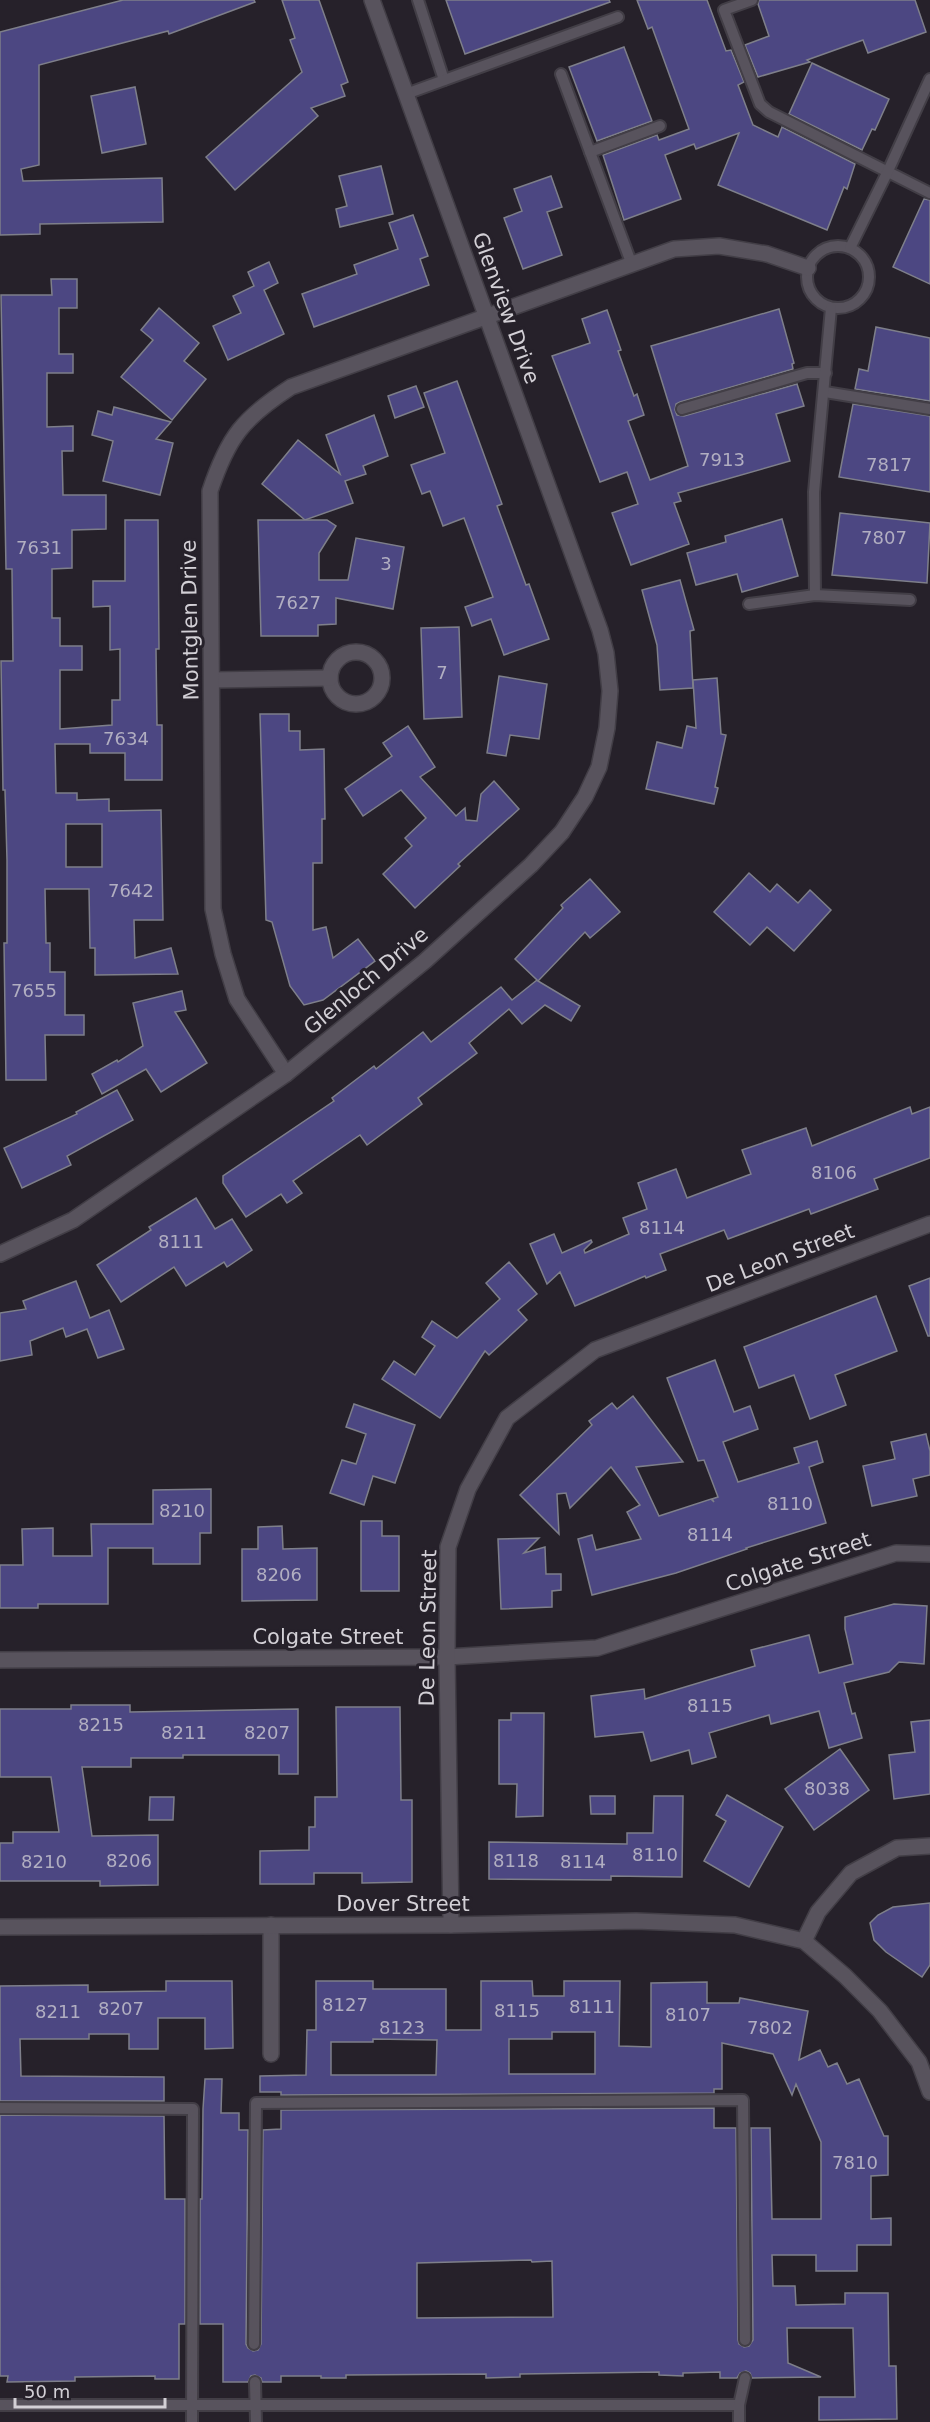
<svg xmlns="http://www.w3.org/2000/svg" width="930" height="2422" font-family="'DejaVu Sans',sans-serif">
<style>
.building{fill:#4c4782;stroke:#7e7f8a;stroke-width:1.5;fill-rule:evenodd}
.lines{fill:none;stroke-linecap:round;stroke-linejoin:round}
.lane-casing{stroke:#423e46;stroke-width:14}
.street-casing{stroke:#423e46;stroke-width:18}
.lane{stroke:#58535d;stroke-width:10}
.street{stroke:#58535d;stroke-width:15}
.labels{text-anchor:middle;stroke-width:6;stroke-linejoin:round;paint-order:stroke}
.number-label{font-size:18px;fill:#b1aec1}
.street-label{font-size:21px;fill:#d3d0d6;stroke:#26212a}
</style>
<rect width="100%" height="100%" fill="#26212a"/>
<g class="building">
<polygon points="123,0 254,0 255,2 169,34 168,31 39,65 39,165 21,169 23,181 162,178 163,222 40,224 40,234 0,235 0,32"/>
<polygon points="282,0 319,0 348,82 341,85 345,96 311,108 318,116 235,190 206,157 302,72 290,40 295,38"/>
<polygon points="446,0 609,0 610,2 465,54"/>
<polygon points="637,0 707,0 726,51 731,50 744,82 738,85 753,125 778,137 782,127 855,164 847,189 844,187 827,230 718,185 739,133 696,149 694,144 665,155 681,199 624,220 603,155 657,135 659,140 689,129 652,27 648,29"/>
<polygon points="759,0 915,0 926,32 868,53 863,40 807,60 810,62 758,77 745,45 769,36 758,4"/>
<polygon points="624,47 652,121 597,141 569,67"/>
<polygon points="812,63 889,99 875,130 872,129 862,150 789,114"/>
<polygon points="135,87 146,144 102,153 91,96"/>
<polygon points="381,166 393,214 340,227 336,209 347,206 339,176"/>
<polygon points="551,176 562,207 547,212 562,255 523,269 504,218 522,211 514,189"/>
<polygon points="924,199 930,200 930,284 893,267"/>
<polygon points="413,215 428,256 420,259 429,285 314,327 302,294 357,274 354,265 398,249 389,223"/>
<polygon points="269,262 278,283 264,290 284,334 228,360 213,326 241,313 233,296 254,286 248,272"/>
<path d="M 51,279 L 77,279 L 77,308 L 59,308 L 59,354 L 73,354 L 73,373 L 47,373 L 47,427 L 73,426 L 73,451 L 62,451 L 63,495 L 106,495 L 106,529 L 72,530 L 72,568 L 52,569 L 52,618 L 60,618 L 60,646 L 82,646 L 82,670 L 60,670 L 60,729 L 112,725 L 112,700 L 120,700 L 120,649 L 110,650 L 110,606 L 93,607 L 93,581 L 125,581 L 125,520 L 158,520 L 159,649 L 156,649 L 157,725 L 162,725 L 162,780 L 125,780 L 125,753 L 90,753 L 90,744 L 55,744 L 56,793 L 77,793 L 77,800 L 109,799 L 109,811 L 161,810 L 163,920 L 134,920 L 135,958 L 171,948 L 178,974 L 95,975 L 95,948 L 90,948 L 89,889 L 45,889 L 46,943 L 50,943 L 50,972 L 65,972 L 65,1015 L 84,1015 L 84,1035 L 45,1035 L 46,1080 L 6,1080 L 4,943 L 7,943 L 7,860 L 5,790 L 3,790 L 1,661 L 13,661 L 12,569 L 6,569 L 1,295 L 52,295 ZM 66,824 L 102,824 L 102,867 L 66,867 Z"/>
<polygon points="159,308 199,343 184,361 206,379 172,420 121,377 153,340 141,330"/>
<polygon points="779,309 794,363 792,364 793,369 680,402 676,404 675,410 677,415 684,416 797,384 804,406 776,414 790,461 678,493 681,501 674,503 689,544 631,565 612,513 638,504 627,472 600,482 552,356 590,343 582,319 607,310 621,350 618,351 634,396 637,394 644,415 628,421 650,480 688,466 651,346"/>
<polygon points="876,327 930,338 930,401 855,389 859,369 868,371"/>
<polygon points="457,381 502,504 497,506 526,585 529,584 549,639 504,655 491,619 472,626 465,607 493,597 464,518 443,526 430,491 422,494 411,465 445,453 424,393"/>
<polygon points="416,386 424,407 395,418 388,396"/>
<polygon points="853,404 930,416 930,492 839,477"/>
<polygon points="114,407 171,422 156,439 173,443 160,495 103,481 113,441 92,435 98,411 112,415"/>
<polygon points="374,415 388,456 363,466 366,474 345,481 353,503 305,520 262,484 298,440 340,474 326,435"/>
<polygon points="840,513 930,523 927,583 832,575"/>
<polygon points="782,519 798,576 742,592 737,574 696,585 687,553 726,542 725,536"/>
<polygon points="258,520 327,520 336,526 319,553 319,580 348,580 356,538 404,547 393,609 336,598 336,624 318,625 318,636 261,636"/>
<polygon points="680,580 694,630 690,631 693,688 660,690 657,645 642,590"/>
<polygon points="459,627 462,717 424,719 421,628"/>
<polygon points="499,676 547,684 539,739 510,735 506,756 487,753"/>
<polygon points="717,678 721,734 726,735 715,787 718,788 714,804 646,789 657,742 682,748 687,726 696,728 693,680"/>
<polygon points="260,714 289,714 289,731 300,731 300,750 324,749 325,819 322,819 322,863 313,863 313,930 326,927 333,958 358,939 375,961 323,1000 304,1005 290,986 272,922 266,920"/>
<polygon points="408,726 435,767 420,777 456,816 465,808 466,820 477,821 481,794 494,781 519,809 458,864 460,866 415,908 383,874 412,846 405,838 426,818 401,790 363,816 345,789 392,756 383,743"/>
<polygon points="749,873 770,892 777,884 798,903 810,890 831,910 794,951 767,927 750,945 714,912"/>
<polygon points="590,879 620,912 590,938 585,932 538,981 580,1006 571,1021 545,1005 522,1024 509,1009 469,1043 477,1053 418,1098 422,1104 367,1145 360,1135 293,1181 302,1193 287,1203 281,1194 246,1217 223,1183 223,1176 334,1101 332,1098 374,1066 376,1069 423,1032 431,1042 501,987 512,1000 537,980 515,959 563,908 561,905"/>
<polygon points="182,991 186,1010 175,1012 207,1063 161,1092 146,1069 102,1094 92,1074 117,1060 118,1062 143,1046 133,1003"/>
<polygon points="117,1090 133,1120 67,1156 71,1165 22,1188 4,1148 77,1114 76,1112"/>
<polygon points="910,1107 912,1114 930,1107 930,1158 874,1179 878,1189 811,1214 809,1209 728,1239 724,1230 660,1254 666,1270 646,1278 645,1276 575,1306 560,1272 547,1284 530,1244 554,1234 562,1253 591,1240 592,1242 584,1250 585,1253 629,1234 623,1218 647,1209 638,1183 676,1169 687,1198 751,1174 742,1150 806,1128 812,1146"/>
<polygon points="196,1198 215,1229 232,1219 252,1250 227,1267 224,1262 186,1286 174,1267 121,1302 97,1265 151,1230 149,1227"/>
<polygon points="509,1262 537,1294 518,1310 527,1320 489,1355 485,1351 440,1418 382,1379 394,1361 415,1375 435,1346 422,1337 432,1321 457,1338 500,1299 486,1283"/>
<polygon points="930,1278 930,1336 928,1336 909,1286"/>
<polygon points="76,1281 90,1318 109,1310 124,1349 98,1358 87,1329 66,1337 63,1328 30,1341 32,1355 0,1361 0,1313 26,1309 23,1301"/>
<polygon points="876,1296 897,1351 835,1375 846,1405 810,1419 794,1375 759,1388 744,1347"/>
<polygon points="715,1360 734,1412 750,1406 758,1429 723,1442 738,1482 799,1463 794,1448 817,1441 823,1462 809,1467 826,1523 746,1548 747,1549 676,1573 592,1595 578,1539 592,1535 596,1550 641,1539 627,1512 640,1505 611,1467 570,1508 566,1493 557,1494 559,1534 520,1495 592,1425 589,1421 612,1403 617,1409 633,1396 683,1462 636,1467 659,1516 711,1499 714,1502 712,1499 718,1497 704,1460 698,1461 667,1378"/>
<polygon points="354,1404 415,1425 395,1483 373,1476 364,1505 330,1493 342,1460 356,1464 366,1434 346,1427"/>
<polygon points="926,1434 930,1451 930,1475 913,1479 917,1496 872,1506 863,1466 895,1459 891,1442"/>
<polygon points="211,1489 211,1533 200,1533 200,1564 153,1564 153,1548 108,1548 108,1604 38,1604 38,1608 0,1608 0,1565 23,1565 22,1529 53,1528 53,1556 92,1556 91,1524 153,1524 153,1490"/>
<polygon points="361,1521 382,1521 382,1536 399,1536 399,1591 361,1591"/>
<polygon points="282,1526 283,1549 317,1548 317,1600 242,1601 242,1549 258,1549 258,1527"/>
<polygon points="539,1538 524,1553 545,1547 546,1574 561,1574 561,1590 552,1591 552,1607 501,1609 498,1539"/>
<polygon points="894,1604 927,1606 924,1664 899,1662 889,1672 844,1683 852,1714 855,1713 862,1738 829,1748 819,1711 771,1724 769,1715 709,1733 716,1757 692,1764 689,1750 651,1761 643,1732 595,1737 591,1696 644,1689 645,1699 755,1666 751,1650 809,1635 819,1673 853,1664 845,1629 845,1617"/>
<polygon points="71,1705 130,1705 130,1712 298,1709 298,1774 279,1774 279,1755 183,1755 183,1758 131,1758 131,1767 82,1767 92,1836 158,1835 158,1885 100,1886 100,1881 0,1881 0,1843 13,1843 13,1832 59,1832 51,1777 0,1777 0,1709 71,1709"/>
<polygon points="336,1707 400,1707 401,1800 412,1800 412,1882 362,1883 362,1873 314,1873 314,1884 260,1884 260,1851 309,1850 309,1827 315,1827 315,1797 337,1797"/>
<polygon points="511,1713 544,1713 543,1816 516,1817 517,1784 499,1784 499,1720 511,1720"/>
<polygon points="930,1720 930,1794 894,1799 889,1755 915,1752 911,1722"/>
<polygon points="840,1749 869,1790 814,1830 785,1789"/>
<polygon points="727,1795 783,1827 749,1887 704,1861 726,1821 716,1815"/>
<polygon points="590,1796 615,1796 615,1814 591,1814"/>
<polygon points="654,1796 683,1796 682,1877 611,1876 611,1880 489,1879 489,1842 627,1844 627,1833 653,1833"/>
<polygon points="150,1797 174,1797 173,1820 149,1820"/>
<polygon points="930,1903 930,1965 922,1977 886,1952 874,1940 870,1923 878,1915 893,1907"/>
<polygon points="166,1981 232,1981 233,2048 205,2049 205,2018 158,2018 158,2049 129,2049 129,2034 89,2034 89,2039 20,2039 21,2076 164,2077 164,2101 0,2101 0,1986 88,1985 88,1992 166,1991"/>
<path d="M 316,1981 L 373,1981 L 373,1989 L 446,1989 L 446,2030 L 481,2030 L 481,1981 L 532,1981 L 533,1996 L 564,1996 L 564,1981 L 620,1981 L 619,2046 L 651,2047 L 651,1983 L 707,1982 L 707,2003 L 739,2003 L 740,1998 L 808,2011 L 799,2060 L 820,2050 L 828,2067 L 837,2063 L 847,2084 L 859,2079 L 884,2136 L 888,2136 L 888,2175 L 871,2176 L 871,2219 L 891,2218 L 891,2245 L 857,2245 L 857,2271 L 816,2271 L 816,2255 L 772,2255 L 773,2286 L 795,2286 L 796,2305 L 845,2304 L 845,2293 L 888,2293 L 889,2366 L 896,2366 L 897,2419 L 819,2420 L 819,2397 L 855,2397 L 853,2328 L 787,2328 L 788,2363 L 821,2377 L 752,2378 L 750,2373 L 746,2371 L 740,2373 L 737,2378 L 720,2378 L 720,2372 L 683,2373 L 683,2376 L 659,2375 L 659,2372 L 520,2374 L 520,2377 L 486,2378 L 486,2374 L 346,2375 L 346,2378 L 321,2378 L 321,2376 L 281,2376 L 281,2382 L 262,2382 L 261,2378 L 255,2375 L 251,2376 L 248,2382 L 223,2382 L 223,2324 L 200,2324 L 200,2199 L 202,2199 L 203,2109 L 205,2079 L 222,2079 L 221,2113 L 239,2113 L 239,2130 L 248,2130 L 246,2344 L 248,2348 L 253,2351 L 258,2350 L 261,2344 L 263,2130 L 281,2129 L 281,2110 L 714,2108 L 714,2128 L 736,2128 L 738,2340 L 739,2344 L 744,2347 L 749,2346 L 753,2340 L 751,2128 L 770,2128 L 772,2219 L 821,2219 L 821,2142 L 796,2084 L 792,2095 L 773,2054 L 722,2043 L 722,2089 L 714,2089 L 714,2093 L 281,2095 L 281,2092 L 260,2092 L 260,2076 L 306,2075 L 307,2030 L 316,2030 ZM 552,2032 L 595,2032 L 595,2074 L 509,2074 L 509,2039 L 552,2039 ZM 373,2039 L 437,2040 L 436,2075 L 331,2075 L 331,2042 L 373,2042 ZM 531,2260 L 532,2262 L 552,2261 L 553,2317 L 417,2318 L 417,2263 Z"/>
<polygon points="0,2115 164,2116 165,2199 185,2199 185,2324 179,2324 179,2379 155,2379 155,2376 75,2377 75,2381 7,2382 8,2376 0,2376"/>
</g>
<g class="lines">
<defs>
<g id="lane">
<polyline points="418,0 444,80"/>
<polyline points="752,0 724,10 760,104 769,112 930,193"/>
<polyline points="561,74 632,265"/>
<polyline points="406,94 618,17"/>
<polyline points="590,152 660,126"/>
<circle cx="838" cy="277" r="31"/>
<polyline points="850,248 888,171 930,79"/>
<polyline points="825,392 930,409"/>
<polyline points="682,409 807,373 826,373"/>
<polyline points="815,595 814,492 831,308"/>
<polyline points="749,604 815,595 910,600"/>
<polyline points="0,2108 193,2109 192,2422"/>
<polyline points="254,2344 256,2103 743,2100 745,2340"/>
<polyline points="255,2382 256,2422"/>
<polyline points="0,2405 739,2405"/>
<polyline points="739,2422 739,2405 745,2378"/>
</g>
<g id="street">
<circle cx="356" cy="678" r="26"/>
<polyline points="212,680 330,678"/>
<path d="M 286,1074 L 237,999 L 223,954 L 213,909 L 210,491 C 228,437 243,418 291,387 L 674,249 L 719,246 L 767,254 L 808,268"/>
<polyline points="0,1254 73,1220 286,1074 425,961 531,865 562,832 585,797 599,767 607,728 610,691 606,653 600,630 372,0"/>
<polyline points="0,1660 447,1657 597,1648 896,1553 930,1554"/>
<polyline points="271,1925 271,2054"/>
<polyline points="451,1925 447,1657 448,1547 468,1489 507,1418 595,1350 930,1224"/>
<polyline points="0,1927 451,1925 636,1921 735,1925 804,1941 845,1976 880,2011 919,2062 930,2092"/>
<polyline points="804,1941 818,1912 851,1873 897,1848 930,1846"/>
</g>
</defs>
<use href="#lane" class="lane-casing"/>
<use href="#street" class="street-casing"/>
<use href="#lane" class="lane"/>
<use href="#street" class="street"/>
</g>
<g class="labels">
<g class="number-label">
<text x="722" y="466">7913</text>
<text x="889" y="471">7817</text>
<text x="884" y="544">7807</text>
<text x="39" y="554">7631</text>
<text x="386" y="570">3</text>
<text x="298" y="609">7627</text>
<text x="442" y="679">7</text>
<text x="126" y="745">7634</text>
<text x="131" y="897">7642</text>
<text x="34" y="997">7655</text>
<text x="834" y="1179">8106</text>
<text x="662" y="1234">8114</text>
<text x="181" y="1248">8111</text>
<text x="790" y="1510">8110</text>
<text x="182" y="1517">8210</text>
<text x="710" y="1541">8114</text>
<text x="279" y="1581">8206</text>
<text x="710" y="1712">8115</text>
<text x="101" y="1731">8215</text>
<text x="184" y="1739">8211</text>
<text x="267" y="1739">8207</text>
<text x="827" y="1795">8038</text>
<text x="655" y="1861">8110</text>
<text x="129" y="1867">8206</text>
<text x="516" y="1867">8118</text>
<text x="44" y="1868">8210</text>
<text x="583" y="1868">8114</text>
<text x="345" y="2011">8127</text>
<text x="592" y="2013">8111</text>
<text x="121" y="2015">8207</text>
<text x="517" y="2017">8115</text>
<text x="58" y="2018">8211</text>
<text x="688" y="2021">8107</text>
<text x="402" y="2034">8123</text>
<text x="770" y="2034">7802</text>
<text x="855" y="2169">7810</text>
</g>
<g class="street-label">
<text transform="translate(506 308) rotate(70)" y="7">Glenview Drive</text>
<text transform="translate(190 620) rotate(-91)" y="7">Montglen Drive</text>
<text transform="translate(366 981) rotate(-40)" y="7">Glenloch Drive</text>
<text transform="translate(780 1258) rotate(-21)" y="7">De Leon Street</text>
<text transform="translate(798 1562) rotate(-18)" y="7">Colgate Street</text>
<text transform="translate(428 1628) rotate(-89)" y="7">De Leon Street</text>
<text x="328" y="1644">Colgate Street</text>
<text x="403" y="1911">Dover Street</text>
</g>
</g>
<path d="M15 2398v9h150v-9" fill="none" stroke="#d3d0d6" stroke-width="3"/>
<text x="24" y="2398" font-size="18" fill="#d3d0d6" stroke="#26212a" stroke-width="4.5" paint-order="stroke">50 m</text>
</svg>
